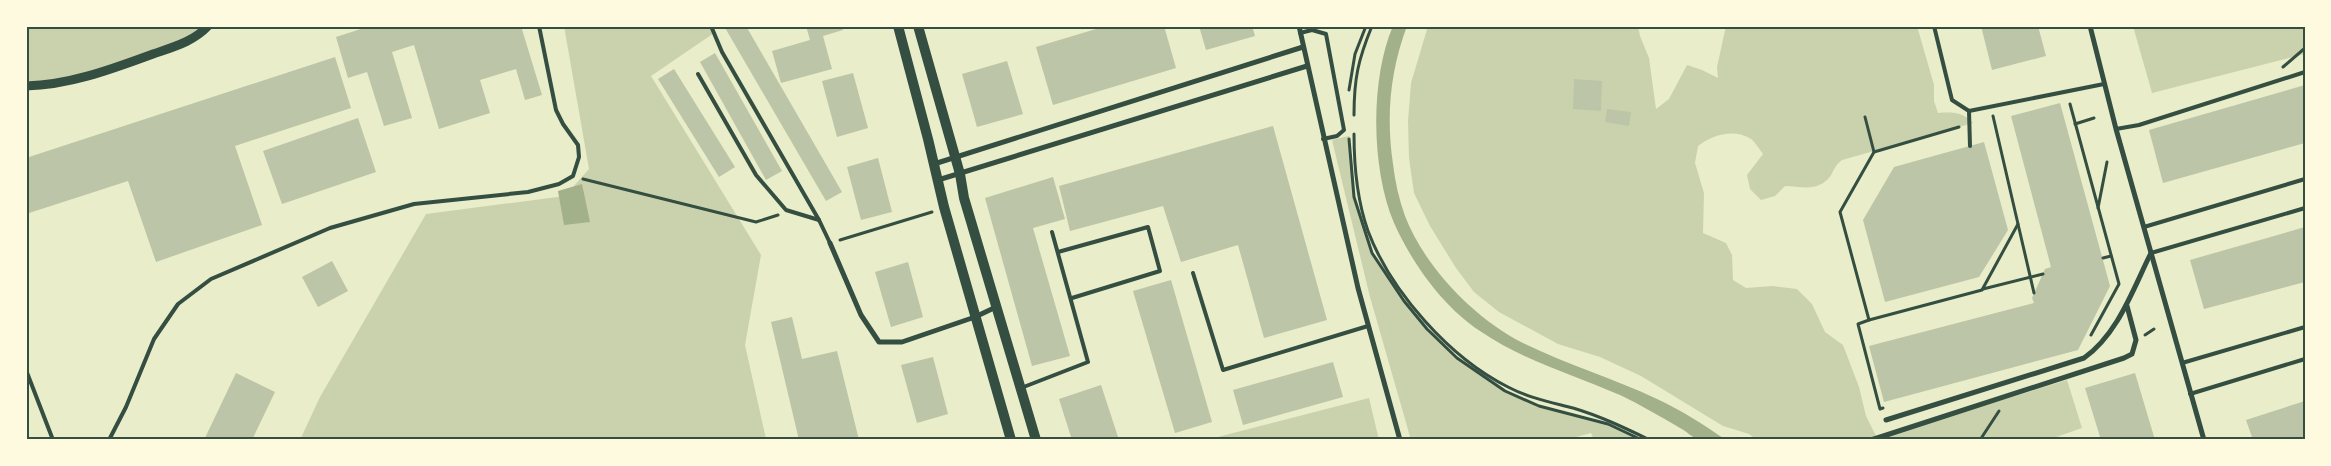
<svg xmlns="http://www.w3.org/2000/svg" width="2331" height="466" font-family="'Fira Sans',sans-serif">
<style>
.green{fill:#cad2ad}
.water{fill:#a3b18a}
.building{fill:#bcc5a7}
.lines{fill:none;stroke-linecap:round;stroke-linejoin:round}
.path{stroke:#344e41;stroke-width:3}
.service{stroke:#344e41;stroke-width:4}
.minor{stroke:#344e41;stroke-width:5}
.tertiary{stroke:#344e41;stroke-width:9}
.secondary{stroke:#344e41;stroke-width:10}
.neatline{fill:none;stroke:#344e41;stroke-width:2}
</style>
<rect width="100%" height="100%" fill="#e9edc9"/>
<g class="green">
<polygon points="26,26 208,26 199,35 103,73 26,86"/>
<polygon points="564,26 711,26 714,33 651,76 761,255 745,345 766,439 300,440 320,397 426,214 565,196 589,169"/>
<path d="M 1428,26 L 1638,26 L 1640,36 L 1649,58 L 1656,109 L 1669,99 L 1687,65 L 1702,70 L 1718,78 L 1717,67 L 1726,26 L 1917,26 L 1934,85 L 1934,101 L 1938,113 C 1952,112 1963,112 1973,123 L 1842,160 C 1832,168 1834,173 1828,179 C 1815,192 1800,186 1785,186 L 1775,196 L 1761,200 L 1750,189 L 1747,175 L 1763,154 C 1760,150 1755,142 1751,139 C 1734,128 1712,135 1698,146 L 1695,163 L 1704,193 L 1703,233 L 1726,243 L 1732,255 L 1733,280 L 1746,288 L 1773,286 L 1797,289 L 1812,304 L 1825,332 L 1843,345 L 1859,387 L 1866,416 L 1876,436 L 1871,440 L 1757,440 L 1749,434 L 1723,426 L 1641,376 L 1600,357 L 1558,344 L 1499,312 L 1474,292 L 1456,268 L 1430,226 L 1414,193 L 1409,158 L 1408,121 L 1411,83 Z"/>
<polygon points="2133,26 2305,26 2305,54 2152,93"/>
<polygon points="1349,136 1354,197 1372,253 1383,272 1427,329 1457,358 1505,391 1539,406 1608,424 1642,440 1594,440 1591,433 1565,440 1411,440 1370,297 1332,140"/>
<polygon points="2067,380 2082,428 2048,440 1881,440 1882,437"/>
<polygon points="1369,398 1379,440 1206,440"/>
</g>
<g class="water">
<path d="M 1393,26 L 1407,26 C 1390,71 1386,117 1393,164 C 1395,182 1399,199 1405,216 C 1424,266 1474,318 1521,342 C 1565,364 1613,378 1657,399 C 1681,410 1704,425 1726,440 C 1718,440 1707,442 1699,440 C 1693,438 1686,431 1680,428 C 1661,417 1641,405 1620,395 C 1572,374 1524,361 1480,331 C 1442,306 1412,263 1394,223 C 1371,169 1370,79 1393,26 Z"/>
<polygon points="582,184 590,222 564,225 558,191"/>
</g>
<g class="building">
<polygon points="370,26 521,26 542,95 525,100 516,69 480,80 490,113 439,129 414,45 392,52 412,118 384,126 367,72 348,78 336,37"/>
<polygon points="724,26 746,26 842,192 826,201"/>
<polygon points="806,26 842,26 843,30 823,36 832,69 781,83 772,51 810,40"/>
<polygon points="1106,26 1164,26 1176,68 1053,105 1036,47"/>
<polygon points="1199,26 1252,26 1255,36 1206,50"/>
<polygon points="1981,26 2038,26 2046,56 1992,70"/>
<polygon points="715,53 782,171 766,180 700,62"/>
<polygon points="335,57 351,108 235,146 262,225 156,262 128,181 26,214 26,158"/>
<polygon points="1007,61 1023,114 977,127 962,74"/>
<polygon points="674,69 735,167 719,177 658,79"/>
<polygon points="853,73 868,128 837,137 822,81"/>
<polygon points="1574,79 1602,81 1601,111 1573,109"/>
<polygon points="2305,85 2305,143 2163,183 2149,130"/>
<polygon points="2060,103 2110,286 2078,350 1884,402 1869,346 2034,303 2032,298 2045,269 2051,267 2011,116"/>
<polygon points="1607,109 1631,112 1629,126 1605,122"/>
<polygon points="358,118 376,172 282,204 263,151"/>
<polygon points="1273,126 1327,320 1264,338 1238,245 1181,262 1163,206 1070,231 1059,186"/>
<polygon points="1984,142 2008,230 1979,277 1885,302 1863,220 1894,167"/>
<polygon points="878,158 892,212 861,220 847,167"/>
<polygon points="1053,177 1065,219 1033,228 1070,356 1032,366 985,198"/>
<polygon points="2305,227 2305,282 2204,309 2190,260"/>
<polygon points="332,261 348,291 318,307 302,277"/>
<polygon points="908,262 923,317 891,327 875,272"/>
<polygon points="1171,280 1212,422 1175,433 1133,291"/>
<polygon points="792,317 802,359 837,351 859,440 799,440 771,322"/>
<polygon points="933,357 948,414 917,423 901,365"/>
<polygon points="1333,362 1343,397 1243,425 1233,390"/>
<polygon points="236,373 275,392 252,440 204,440"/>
<polygon points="2135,373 2155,440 2101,440 2085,388"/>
<polygon points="1101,385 1119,440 1072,440 1059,399"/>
<polygon points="2305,401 2305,440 2253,440 2246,420"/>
</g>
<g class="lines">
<g class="path">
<polyline points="2283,67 2305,48"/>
<polyline points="1349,90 1355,54 1366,26"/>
<polyline points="2070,104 2119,284 2091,335"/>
<path d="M 1354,115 C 1354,79 1358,60 1372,26"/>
<polyline points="1865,117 1874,152 1840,212 1869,320 1982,290 2018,224 1993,116"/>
<polyline points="2075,124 2094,118"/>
<path d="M 1354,134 C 1354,167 1357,200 1368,231 C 1391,292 1450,358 1508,387 C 1529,398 1550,402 1573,408 C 1600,416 1625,428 1650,440"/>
<polyline points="1349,139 1354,197 1372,253 1404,301 1427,329 1457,358 1505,391 1539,406 1608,424 1642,440"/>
<polyline points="1874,152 1959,127"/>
<polyline points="583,179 756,222 778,215"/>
<polyline points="2098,208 2107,162"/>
<polyline points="2018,224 2034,293"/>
<polyline points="840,240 932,212"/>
<polyline points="2103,258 2111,256"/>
<polyline points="1983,289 2043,274"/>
<polyline points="1869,320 1858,324 1880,409 1883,408"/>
<polyline points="2145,335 2154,329"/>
<polyline points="1980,440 1999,411"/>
</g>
<g class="service">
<polyline points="711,26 722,52 819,220 830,243"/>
<polyline points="1934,26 1952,100 1969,111 2104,84"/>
<polyline points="1300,33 1312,30 1326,34 1344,130 1337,136 1323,139"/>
<polyline points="698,74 756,175 786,210 819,220"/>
<polyline points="1969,111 1970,146"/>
<polyline points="2116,129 2139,125 2305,72"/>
<polyline points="2144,227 2305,179"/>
<polyline points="1058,252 1148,227 1160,271 1072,298"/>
<polyline points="2151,253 2305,208"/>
<polyline points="1193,273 1223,370 1368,326"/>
<polyline points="2182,363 2305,327"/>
<polyline points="26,370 53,440"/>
<polyline points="1021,388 1088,362 1052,232"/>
<polyline points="2190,394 2305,359"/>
<polyline points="109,440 126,407 154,339 178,304 211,279 330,228 414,204 528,192 559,184 573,176 579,157 578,145 563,124 556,110 539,26"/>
</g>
<g class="minor">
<polyline points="1299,26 1358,288 1400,440"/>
<polyline points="2090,26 2116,129 2204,440"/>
<polyline points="934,164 1303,47"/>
<polyline points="938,180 1307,66"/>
<polyline points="830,243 861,315 879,342 902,342 975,317 996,307"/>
<path d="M 1886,420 L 2084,358 C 2118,334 2133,289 2151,253"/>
<polyline points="1871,440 2124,358 2132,354 2136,340 2127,306"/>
</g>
<path class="tertiary" d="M 26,86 C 70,85 112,69 153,54 C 173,47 193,42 208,26"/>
<g class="secondary">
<polyline points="898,26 928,139 944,207 1011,440"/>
<polyline points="918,26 960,174 964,198 1036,440"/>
</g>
</g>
<rect width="2331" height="466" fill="none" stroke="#fefae0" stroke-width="55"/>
<rect x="28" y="28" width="2276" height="410" class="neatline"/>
</svg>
